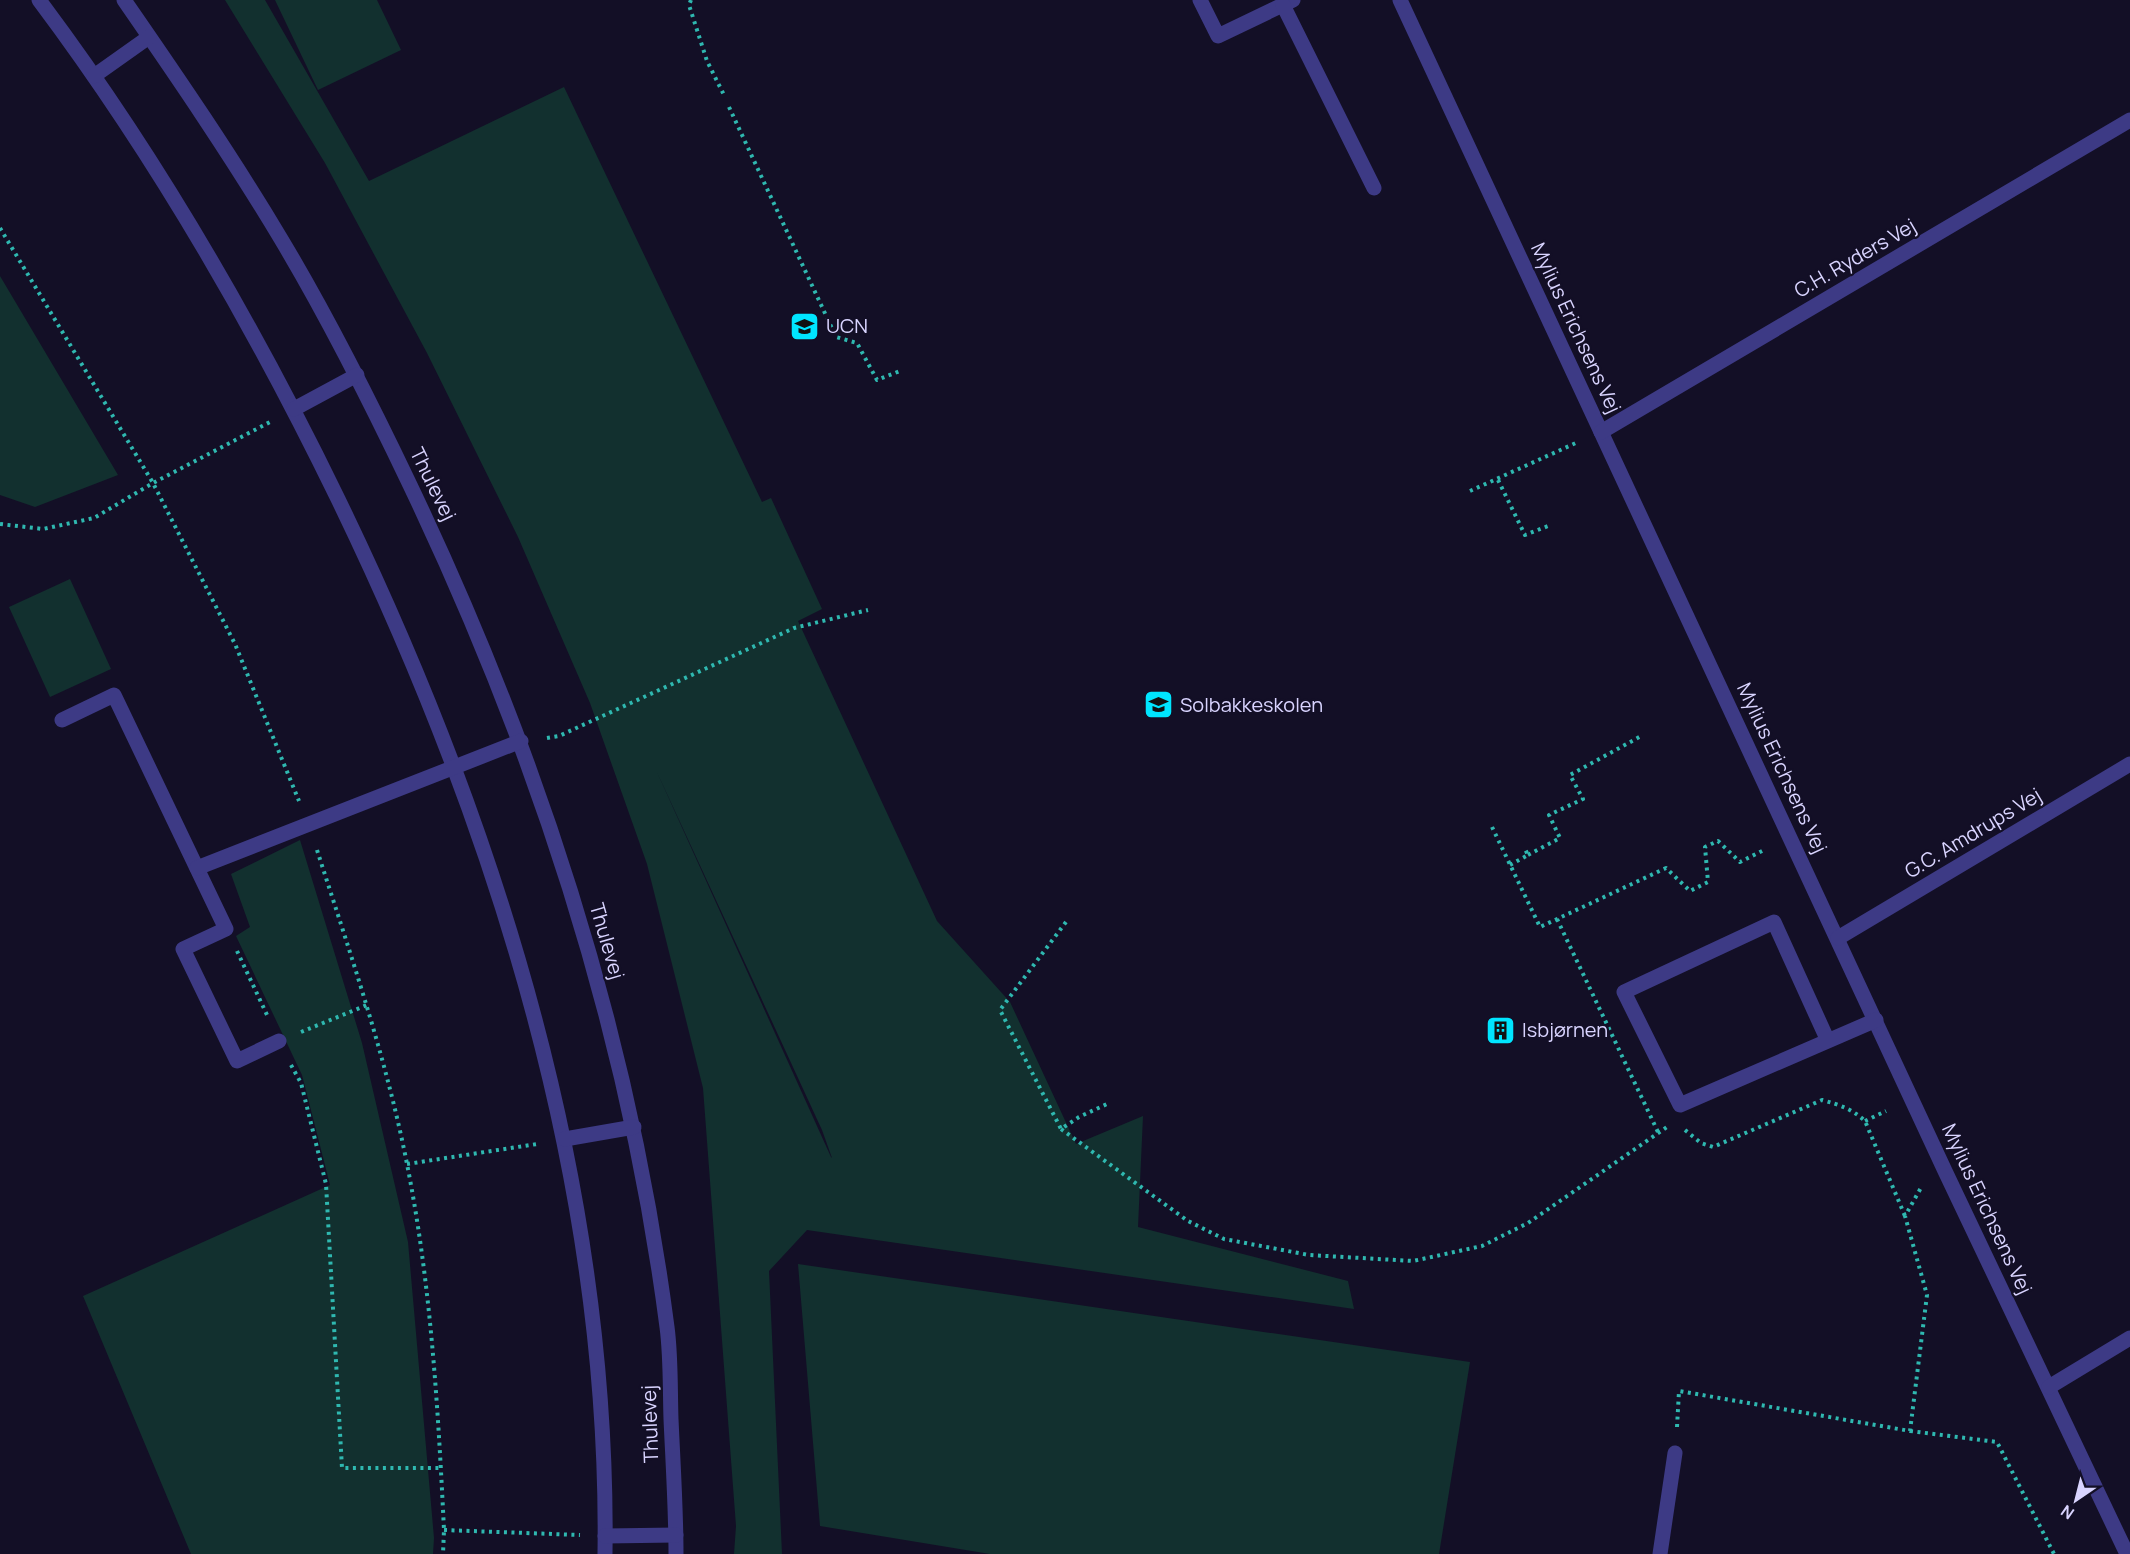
<svg xmlns="http://www.w3.org/2000/svg" width="2130" height="1554" font-family="Manrope,sans-serif">
<style>
.green{fill:#12302f;fill-rule:evenodd}
.lines{fill:none;stroke-linecap:round;stroke-linejoin:round}
.path{stroke:#2fb8b0;stroke-width:4;stroke-dasharray:3 4.5;stroke-linecap:butt}
.minor{stroke:#3d3a85;stroke-width:15}
.labels{text-anchor:middle;stroke-width:4.5;stroke-linejoin:round;paint-order:stroke}
.street-label{font-size:20px;fill:#d9d4ff;stroke:#130f26}
.poi-label{font-size:20px;fill:#d9d4ff;stroke:#130f26;text-anchor:start}
</style>
<rect width="100%" height="100%" fill="#130f26"/>
<g class="green">
<path d="M 225,0 L 265,0 L 369,181 L 564,87 L 762,502 L 771,498 L 822,609 L 798,621 L 937,921 L 1010,1002 L 1076,1144 L 1143,1116 L 1138,1227 L 1348,1281 L 1354,1309 L 807,1230 L 769,1271 L 782,1554 L 734,1554 L 736,1526 L 703,1088 L 647,864 L 590,703 L 518,537 L 427,353 L 325,163 ZM 656,770 L 822,1130 L 832,1158 L 831,1157 Z"/>
<polygon points="275,0 377,0 401,50 318,90"/>
<polygon points="0,276 118,475 35,507 0,495"/>
<polygon points="70,579 111,669 50,697 9,607"/>
<polygon points="300,840 362,1043 408,1242 434,1538 433,1554 191,1554 83,1296 330,1185 302,1075 236,936 250,927 231,874"/>
<polygon points="798,1264 1470,1362 1439,1554 990,1554 820,1526"/>
</g>
<g class="lines">
<g class="path">
<polyline points="691,0 689,5 707,61 725,97"/>
<polyline points="729,107 836,337 857,343 877,380 900,371"/>
<polyline points="0,228 153,483 235,644 299,801"/>
<polyline points="1498,480 1525,535 1548,526"/>
<polyline points="1470,491 1578,442"/>
<polyline points="0,524 43,529 94,518 153,483 270,422"/>
<polyline points="547,738 559,736 794,628 868,610"/>
<polyline points="1492,827 1540,927 1666,868 1690,891 1708,882 1705,847 1718,841 1740,862 1766,849"/>
<path d="M 317,850 C 350,953 386,1057 407,1164 C 431,1285 438,1407 444,1530 L 443,1554"/>
<polyline points="1528,855 1560,838 1549,815 1583,799 1570,775 1643,735"/>
<polyline points="1510,865 1528,855 1524,847"/>
<polyline points="1557,919 1658,1132"/>
<polyline points="1066,922 1000,1010 1061,1129 1079,1117 1107,1104"/>
<polyline points="237,951 268,1017"/>
<polyline points="301,1032 367,1005"/>
<polyline points="291,1065 301,1083 326,1184 342,1468 441,1468"/>
<polyline points="1865,1121 1886,1111"/>
<polyline points="1061,1129 1188,1221 1224,1239 1309,1255 1413,1261 1482,1246 1528,1223 1667,1127"/>
<path d="M 1685,1130 L 1701,1143 L 1713,1147 L 1822,1100 C 1840,1105 1852,1109 1865,1121 L 1905,1216"/>
<polyline points="407,1164 537,1144"/>
<polyline points="1677,1427 1679,1391 1910,1431 1927,1295 1905,1216 1922,1186"/>
<polyline points="1910,1431 1997,1442 2054,1554"/>
<polyline points="444,1530 580,1535"/>
</g>
<g class="minor">
<path d="M 39,0 C 156,156 253,324 338,499 C 497,827 610,1186 605,1554"/>
<path d="M 124,0 C 178,78 232,157 281,239 C 329,319 370,401 410,485 C 537,751 629,1034 667,1327 C 671,1357 670,1389 671,1419 C 673,1464 676,1509 676,1554"/>
<polyline points="1200,0 1218,36 1293,0"/>
<polyline points="1400,0 1945,1171 2127,1554"/>
<polyline points="1283,5 1374,188"/>
<polyline points="94,76 149,37"/>
<polyline points="294,409 357,375"/>
<polyline points="1601,432 2130,120"/>
<polyline points="62,720 114,695 226,929 183,949 237,1061 279,1041"/>
<polyline points="197,868 521,741"/>
<polyline points="1838,938 2130,764"/>
<polyline points="1828,1041 1774,922 1624,992 1680,1105 1876,1020"/>
<polyline points="565,1139 634,1127"/>
<polyline points="2049,1387 2130,1338"/>
<polyline points="605,1536 676,1535"/>
<polyline points="1660,1554 1675,1453"/>
</g>
</g>
<defs>
<symbol id="university-square" viewBox="-11 -11 22 22"><rect x="-9" y="-9" width="18" height="18" rx="4" fill="#00e5ff" stroke="#130f26"/><path d="M0-5L7-2L0 1L-7-2ZM-4 1L0 2.5L4 1V4Q0 6-4 4Z" fill="#111"/></symbol>
<symbol id="school-square" viewBox="-11 -11 22 22"><rect x="-9" y="-9" width="18" height="18" rx="4" fill="#00e5ff" stroke="#130f26"/><path d="M0-5L7-2L0 1L-7-2ZM-4 1L0 2.5L4 1V4Q0 6-4 4Z" fill="#111"/></symbol>
<symbol id="building-square" viewBox="-11 -11 22 22"><rect x="-9" y="-9" width="18" height="18" rx="4" fill="#00e5ff" stroke="#130f26"/><path d="M-4-6H4V6H1V3H-1V6H-4ZM-2.5-4.3h1.7v1.8h-1.7ZM.8-4.3h1.7v1.8H.8ZM-2.5-1h1.7V.8h-1.7ZM.8-1h1.7V.8H.8Z" fill="#111"/></symbol>
</defs>
<g fill-rule="evenodd">
<use href="#university-square" x="788" y="310" width="33" height="33"/>
<use href="#school-square" x="1142" y="688" width="33" height="33"/>
<use href="#building-square" x="1484" y="1014" width="33" height="33"/>
</g>
<g class="labels">
<g class="street-label">
<text transform="translate(1855 258) rotate(-30)" y="7">C.H. Ryders Vej</text>
<text transform="translate(1576 328) rotate(65)" y="7">Mylius Erichsens Vej</text>
<text transform="translate(433 484) rotate(64)" y="7">Thulevej</text>
<text transform="translate(1782 768) rotate(65)" y="7">Mylius Erichsens Vej</text>
<text transform="translate(1973 833) rotate(-31)" y="7">G.C. Amdrups Vej</text>
<text transform="translate(607 941) rotate(74)" y="7">Thulevej</text>
<text transform="translate(1987 1209) rotate(65)" y="7">Mylius Erichsens Vej</text>
<text transform="translate(650 1424) rotate(-92)" y="7">Thulevej</text>
</g>
<g class="poi-label">
<text x="826" y="333">UCN</text>
<text x="1180" y="712">Solbakkeskolen</text>
<text x="1522" y="1037">Isbjørnen</text>
</g>
</g>
<g transform="translate(2076 1500) rotate(215)" stroke="#130f26" stroke-width="4.5" paint-order="stroke">
<path d="M0-4.5L10 22L0 15L-10 22Z" fill="#d9d4ff"/>
<text y="-9" font-size="16" font-weight="bold" text-anchor="middle" fill="#d9d4ff">N</text>
</g>
</svg>
